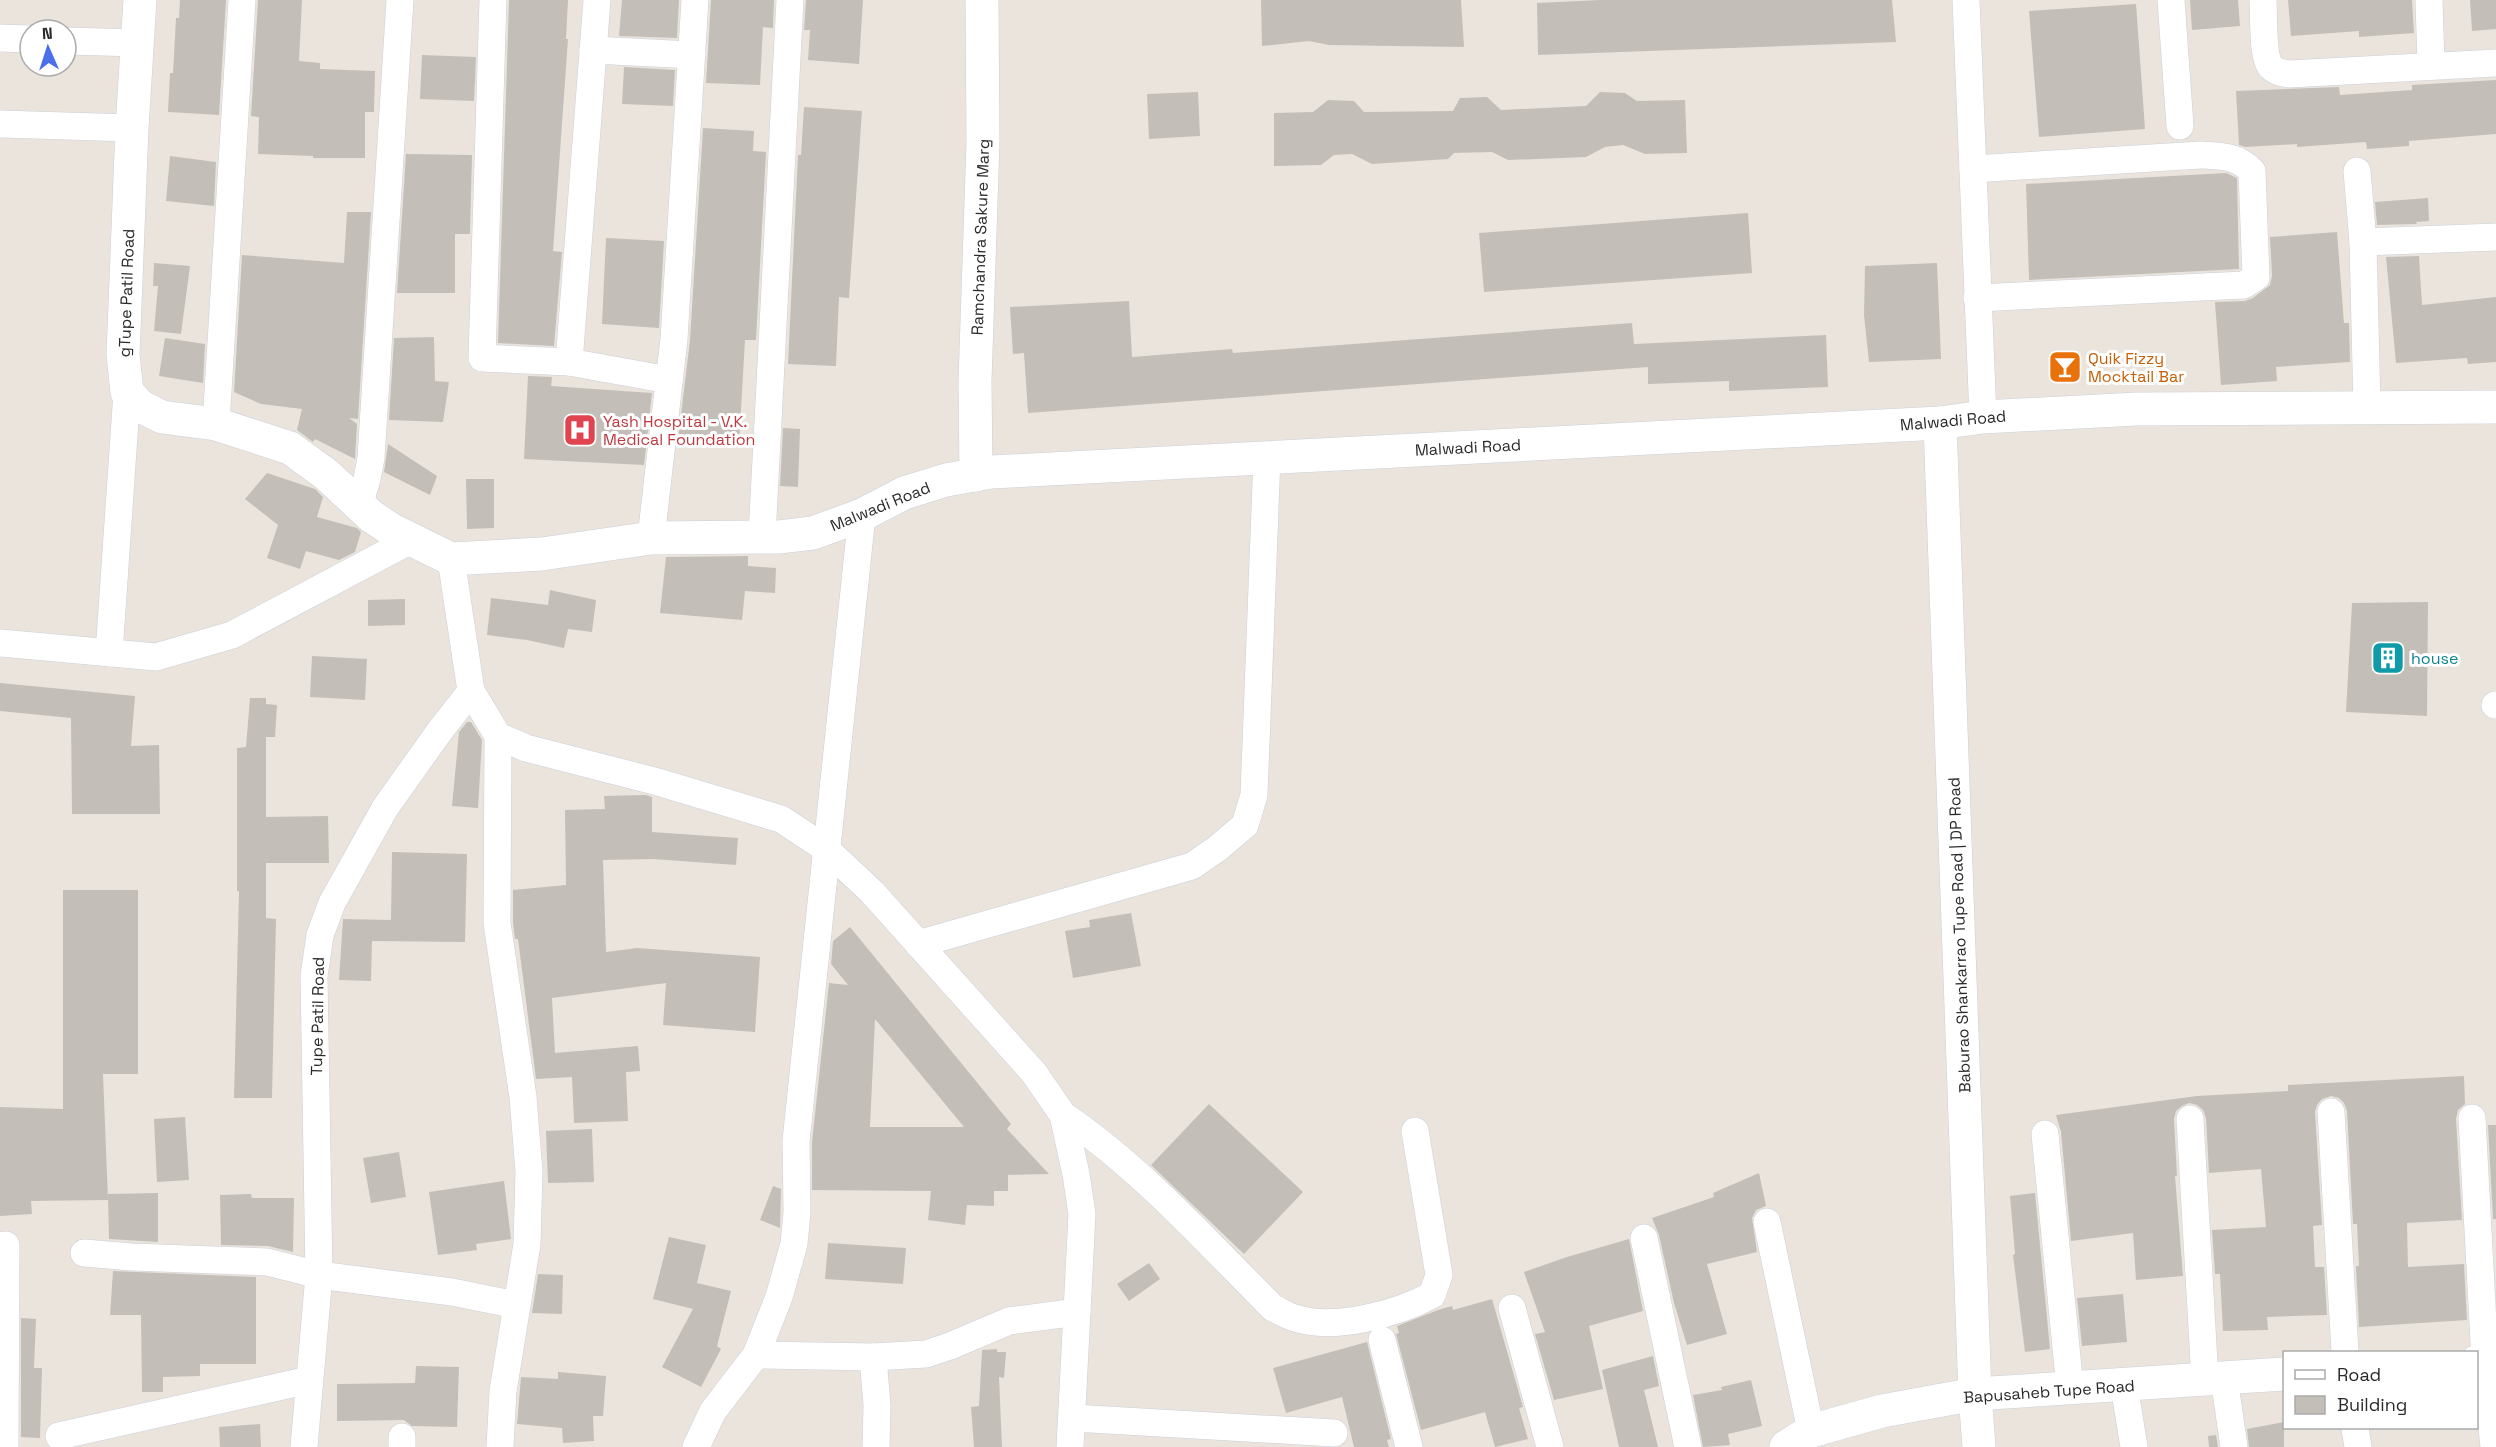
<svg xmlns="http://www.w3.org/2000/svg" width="2496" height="1447" font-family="'Space Grotesk',sans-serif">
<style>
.building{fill:#c3bfb8;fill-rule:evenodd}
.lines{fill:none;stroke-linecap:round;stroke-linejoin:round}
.minor-casing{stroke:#cbcfda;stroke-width:28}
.tertiary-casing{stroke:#cbcfda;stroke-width:34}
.minor{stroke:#fff;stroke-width:27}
.tertiary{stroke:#fff;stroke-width:33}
.labels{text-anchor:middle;stroke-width:6;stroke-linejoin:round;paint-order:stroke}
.street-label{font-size:16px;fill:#2a2a2a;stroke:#fff}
.food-label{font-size:16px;fill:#c56008;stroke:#fff;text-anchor:start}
.health-label{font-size:16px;fill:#be3a42;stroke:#fff;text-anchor:start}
.culture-label{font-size:16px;fill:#0d838f;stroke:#fff;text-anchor:start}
</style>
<rect width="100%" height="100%" fill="#eae4dd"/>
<g class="building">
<polygon points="180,0 226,0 219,115 168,112 170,73 173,73 176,18 179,18"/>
<polygon points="258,0 302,0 299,61 320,63 320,69 375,71 374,112 365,112 365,158 313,158 313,156 258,154 259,117 251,116"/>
<polygon points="509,0 568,0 566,39 568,39 553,251 562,252 554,346 498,343"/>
<polygon points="622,0 679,0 677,38 619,36"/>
<polygon points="711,0 774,0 773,28 763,27 760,85 706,83"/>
<polygon points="806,0 863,0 859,64 808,60 810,30 804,30"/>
<polygon points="1261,0 1461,0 1464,47 1329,45 1309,41 1262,46"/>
<polygon points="1600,0 1892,0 1896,42 1538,55 1537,3"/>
<polygon points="2190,0 2238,0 2240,26 2192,30"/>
<polygon points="2288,0 2412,0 2414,33 2359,37 2359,31 2291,36"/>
<polygon points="2470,0 2496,0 2496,29 2472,31"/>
<polygon points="2136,4 2145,129 2039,137 2029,11"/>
<polygon points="422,55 476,57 474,101 420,99"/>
<polygon points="624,67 675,70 673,106 622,104"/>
<polygon points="2496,80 2496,134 2409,141 2409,146 2367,149 2366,142 2297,147 2297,144 2245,147 2239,145 2236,91 2339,87 2340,95 2412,90 2412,85"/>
<polygon points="1198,92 1200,136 1149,139 1147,94"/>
<polygon points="1600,92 1625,93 1637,101 1685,100 1687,153 1645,154 1623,145 1605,147 1586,157 1508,160 1492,152 1454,153 1448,159 1372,164 1352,154 1334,155 1321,165 1274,166 1274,113 1313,112 1328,100 1354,101 1364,112 1453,111 1460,98 1487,97 1501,110 1586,106"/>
<polygon points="804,107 862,111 849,298 839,297 836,366 788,364 798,155 801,155"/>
<polygon points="703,128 754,131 753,151 766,152 756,340 745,340 739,444 678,440 690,340"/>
<polygon points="406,154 472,155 470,234 455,234 455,293 397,293"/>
<polygon points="170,156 216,162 214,206 166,201"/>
<polygon points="2226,173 2237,178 2239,269 2029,280 2026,184"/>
<polygon points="2428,198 2429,221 2416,222 2417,224 2377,225 2375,202"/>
<polygon points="347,212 371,212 358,419 349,418 357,424 355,459 315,439 313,442 297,430 302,409 261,404 234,392 242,255 344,263"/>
<polygon points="1748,213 1752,273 1484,292 1479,233"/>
<polygon points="2337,232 2344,323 2349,323 2350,362 2276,367 2277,381 2221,385 2215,302 2245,301 2253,298 2270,285 2272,276 2270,237"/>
<polygon points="606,238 664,241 659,328 602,324"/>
<polygon points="2419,256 2422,305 2496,297 2496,362 2468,364 2467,358 2396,363 2386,257"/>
<polygon points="154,263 190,266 181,334 154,331 158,286 153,286"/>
<polygon points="1937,263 1941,359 1869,362 1864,315 1865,266"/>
<polygon points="1129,301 1132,357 1232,349 1233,353 1632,323 1634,344 1826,335 1828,387 1729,391 1729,381 1648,384 1648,367 1028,413 1024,353 1013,354 1010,307"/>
<polygon points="434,337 435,381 449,382 443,422 389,420 394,338"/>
<polygon points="165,338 205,344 203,383 159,376"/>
<polygon points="528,376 552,377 551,386 652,393 644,465 524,459"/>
<polygon points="783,428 800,429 798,487 780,486"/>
<polygon points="388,444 437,476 430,495 384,472"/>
<polygon points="267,473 315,489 323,497 317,517 357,528 361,532 355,552 339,560 306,551 300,569 267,558 278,525 245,499"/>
<polygon points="466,479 494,479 494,528 467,529"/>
<polygon points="748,556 748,566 776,568 775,593 745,591 742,620 660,613 666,557"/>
<polygon points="550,590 596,600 592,632 568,629 564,648 527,640 487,635 491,598 548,605"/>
<polygon points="405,599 405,625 368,626 368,600"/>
<polygon points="2428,602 2427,716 2346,712 2352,603"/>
<polygon points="312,656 367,659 365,700 310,697"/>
<polygon points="0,683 135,696 131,746 159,745 160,814 72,814 71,718 0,711"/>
<polygon points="250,698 266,698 266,704 277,705 275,737 266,737 266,817 328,816 329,863 266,863 266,918 276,919 272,1098 234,1098 239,891 237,891 237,748 246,747"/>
<polygon points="467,722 471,722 482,740 478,808 452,806 459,732"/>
<polygon points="646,795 652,797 652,832 738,838 736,865 653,859 603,860 606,952 637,948 760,957 755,1032 663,1025 666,983 552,998 555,1053 638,1046 640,1071 626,1072 628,1121 574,1123 572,1077 536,1079 518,939 515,939 513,922 513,890 566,885 565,810 605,809 604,796"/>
<polygon points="392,852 467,854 465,942 372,941 371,981 339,980 343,919 391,920"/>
<polygon points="63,890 138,890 138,1074 103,1074 108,1200 31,1201 32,1214 0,1216 0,1107 63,1109"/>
<polygon points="1131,913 1141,966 1073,978 1065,931 1090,927 1089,920"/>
<path d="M 850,927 L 1011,1124 L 1007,1129 L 1049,1174 L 1008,1175 L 1008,1191 L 994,1191 L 994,1206 L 967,1205 L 965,1225 L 928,1220 L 931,1191 L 812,1190 L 812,1142 L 829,983 L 848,985 L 831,964 L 833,941 ZM 875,1019 L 964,1127 L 870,1127 Z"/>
<polygon points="2464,1076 2465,1104 2458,1110 2456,1119 2462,1220 2407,1223 2408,1267 2464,1264 2467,1320 2359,1327 2356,1266 2359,1266 2357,1224 2353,1224 2347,1111 2344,1103 2339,1098 2331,1096 2322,1099 2317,1105 2315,1112 2322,1225 2313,1226 2315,1267 2324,1267 2327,1315 2267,1317 2268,1330 2223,1331 2220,1274 2215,1274 2212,1230 2266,1227 2261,1169 2209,1173 2206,1118 2203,1110 2197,1105 2189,1103 2182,1106 2176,1111 2174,1119 2177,1176 2175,1176 2183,1276 2136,1280 2133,1233 2071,1241 2061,1132 2056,1115 2197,1096 2288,1091 2288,1085"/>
<polygon points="1209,1104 1303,1192 1244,1254 1151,1165"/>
<polygon points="185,1117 189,1180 157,1182 154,1119"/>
<polygon points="2488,1125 2496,1125 2496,1219 2493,1219"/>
<polygon points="592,1129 594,1182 548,1183 546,1131"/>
<polygon points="399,1152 406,1197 371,1203 363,1158"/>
<polygon points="1759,1173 1766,1206 1756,1210 1752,1218 1757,1252 1707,1264 1727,1334 1687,1345 1674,1303 1659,1235 1652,1218 1714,1197 1713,1193"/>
<polygon points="504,1181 511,1239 476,1244 477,1250 438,1255 429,1192"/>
<polygon points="773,1186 781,1189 780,1228 760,1220"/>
<polygon points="158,1193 158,1242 109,1239 108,1194"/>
<polygon points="2035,1193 2050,1349 2025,1352 2013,1255 2015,1254 2010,1196"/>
<polygon points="251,1194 252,1198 294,1198 293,1252 268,1246 221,1245 220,1195"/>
<polygon points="669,1237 706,1245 697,1283 731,1291 717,1346 721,1349 701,1387 662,1367 693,1309 653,1299"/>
<polygon points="1629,1239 1643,1311 1589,1326 1603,1389 1554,1400 1535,1334 1545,1332 1524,1272 1567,1257"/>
<polygon points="828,1243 906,1248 903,1284 825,1279"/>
<polygon points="1149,1263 1160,1279 1129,1301 1117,1284"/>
<polygon points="113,1271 256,1277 256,1364 200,1364 200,1376 163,1377 163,1392 142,1392 141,1315 110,1315"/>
<polygon points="538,1274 563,1275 562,1314 532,1313"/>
<polygon points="2123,1294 2127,1342 2082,1346 2077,1298"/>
<polygon points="1492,1299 1523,1407 1519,1408 1528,1439 1495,1447 1485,1412 1421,1430 1396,1334 1399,1333 1397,1326 1438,1310 1452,1306 1453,1310"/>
<polygon points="21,1318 36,1319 34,1368 42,1368 40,1438 21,1437"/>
<polygon points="1367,1342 1391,1439 1387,1440 1389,1447 1354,1447 1342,1397 1286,1413 1273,1368"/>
<polygon points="997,1349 997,1352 1006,1352 1004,1378 999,1377 1002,1447 974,1447 971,1407 979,1406 982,1350"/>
<polygon points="1653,1356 1659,1386 1644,1390 1658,1447 1619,1447 1602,1370"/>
<polygon points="416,1366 459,1367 457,1427 412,1426 404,1420 337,1421 337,1384 415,1383"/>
<polygon points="558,1372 606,1376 603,1416 593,1416 594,1441 563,1443 562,1428 517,1424 521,1377 558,1379"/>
<polygon points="1751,1380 1762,1426 1728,1434 1730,1445 1703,1447 1693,1395 1722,1390 1721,1387"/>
<polygon points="2284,1422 2284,1447 2249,1447 2247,1429"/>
<polygon points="260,1424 261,1447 220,1447 219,1427"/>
<polygon points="2216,1435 2218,1447 2209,1447 2208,1436"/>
</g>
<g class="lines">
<defs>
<g id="minor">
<polyline points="493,0 482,358 569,362"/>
<polyline points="597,0 569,362 669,380"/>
<polyline points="1966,0 1983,417"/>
<polyline points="2171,0 2180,126"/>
<path d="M 2263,0 C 2264,15 2262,57 2271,67 C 2276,72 2283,73 2289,74 L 2496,63"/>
<polyline points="2429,0 2431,65"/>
<polyline points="0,38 30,39"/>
<polyline points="66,41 138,43"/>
<polyline points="593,50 692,55"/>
<polyline points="0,124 132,128"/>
<path d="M 1973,169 L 2201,155 C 2222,156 2237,156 2252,171 L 2256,277 L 2244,285 L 1977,298"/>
<polyline points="2357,171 2363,242 2367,408"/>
<polyline points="2363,242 2496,237"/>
<polyline points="216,424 242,0"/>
<polyline points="359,506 367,479 371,458 400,0"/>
<polyline points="762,536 790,0"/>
<polyline points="651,538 674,339 695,0"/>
<polyline points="451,559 471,691 498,736 526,748 658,782 781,819 825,848 872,892 1034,1073 1063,1115 1076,1174 1082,1214 1070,1447"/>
<polyline points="0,643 156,657 232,635 411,540"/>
<polyline points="109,653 127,392"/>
<polyline points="2495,705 2496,705"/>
<polyline points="498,736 497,923 523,1097 529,1172 527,1244 503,1391 500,1447"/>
<polyline points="918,944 1192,866 1218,848 1245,825 1254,795 1267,457"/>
<polyline points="2331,1112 2345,1352"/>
<path d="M 1063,1115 C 1141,1168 1206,1241 1273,1308 C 1280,1311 1287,1316 1295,1318 C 1334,1331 1397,1314 1432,1295 L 1439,1275 L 1415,1131"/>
<polyline points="2472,1118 2485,1361 2494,1447"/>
<polyline points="2190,1119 2205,1380"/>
<polyline points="2045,1134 2070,1388"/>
<polyline points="1767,1222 1811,1431"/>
<polyline points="1644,1238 1688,1447"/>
<polyline points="0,1246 6,1245 5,1447"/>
<polyline points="84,1253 132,1257 267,1262 319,1275 452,1292 516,1305"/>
<polyline points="1512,1308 1550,1447"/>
<polyline points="1382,1340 1409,1447"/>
<polyline points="756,1355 873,1357 926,1354 950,1346 1009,1321 1077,1312"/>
<polyline points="873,1357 877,1405 876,1447"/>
<polyline points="2224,1378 2234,1447"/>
<polyline points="2124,1385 2134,1447"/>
<polyline points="1073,1418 1334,1433"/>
<polyline points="2355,1428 2358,1447"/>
<polyline points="59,1436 309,1380"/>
<polyline points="304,1447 319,1275 314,976 320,935 332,903 385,808 439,732 471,691"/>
<polyline points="402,1447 402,1437"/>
<polyline points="696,1447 713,1411 756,1355 779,1297 794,1244 797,1212 796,1141 862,515"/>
</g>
<g id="tertiary">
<polyline points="140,0 132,128 123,355 127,392 140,406 162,417 216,424 290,448 327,475 371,516 392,530 451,559 542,554 651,538 779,537 813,533 862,515 904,493 946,480 991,472 1940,423 1983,417 2137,409 2496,407"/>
<polyline points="1940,423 1975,1394 1979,1447"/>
<polyline points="976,475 975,381 983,142 982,0"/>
<polyline points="2476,1362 2496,1361"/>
<polyline points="1786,1447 1811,1431 1882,1411 1975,1394 2284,1374"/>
</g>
</defs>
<use href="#minor" class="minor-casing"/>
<use href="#tertiary" class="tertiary-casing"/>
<use href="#minor" class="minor"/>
<use href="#tertiary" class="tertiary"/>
</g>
<defs>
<symbol id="bar-square" viewBox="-11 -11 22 22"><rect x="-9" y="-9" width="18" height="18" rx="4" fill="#e8710a" stroke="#fff"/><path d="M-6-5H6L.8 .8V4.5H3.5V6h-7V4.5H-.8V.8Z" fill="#fff"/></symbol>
<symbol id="hospital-square" viewBox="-11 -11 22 22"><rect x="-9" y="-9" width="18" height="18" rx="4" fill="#e0444e" stroke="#fff"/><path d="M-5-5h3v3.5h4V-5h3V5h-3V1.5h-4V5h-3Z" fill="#fff"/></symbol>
<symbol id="building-square" viewBox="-11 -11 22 22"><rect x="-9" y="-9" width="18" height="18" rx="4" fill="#0f9aa8" stroke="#fff"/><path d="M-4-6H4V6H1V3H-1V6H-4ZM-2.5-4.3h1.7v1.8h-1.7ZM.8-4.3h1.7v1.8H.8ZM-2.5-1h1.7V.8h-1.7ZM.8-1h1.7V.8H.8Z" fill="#fff"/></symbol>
</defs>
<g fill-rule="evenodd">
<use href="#bar-square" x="2046" y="348" width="38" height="38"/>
<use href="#hospital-square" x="561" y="411" width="38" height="38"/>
<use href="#building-square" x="2369" y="639" width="38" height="38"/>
</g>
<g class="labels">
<g class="street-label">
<text transform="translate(980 237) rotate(-88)" y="6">Ramchandra Sakure Marg</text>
<text transform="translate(126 293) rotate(-88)" y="6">gTupe Patil Road</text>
<text transform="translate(1953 420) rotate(-5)" y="6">Malwadi Road</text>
<text transform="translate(1468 447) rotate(-3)" y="6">Malwadi Road</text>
<text transform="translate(880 506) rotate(-22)" y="6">Malwadi Road</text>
<text transform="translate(1959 935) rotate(-92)" y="6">Baburao Shankarrao Tupe Road | DP Road</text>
<text transform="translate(317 1016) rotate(-89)" y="6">Tupe Patil Road</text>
<text transform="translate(2049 1391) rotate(-4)" y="6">Bapusaheb Tupe Road</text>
</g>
<g class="food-label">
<text x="2088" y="364">Quik Fizzy<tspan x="2088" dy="18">Mocktail Bar</tspan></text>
</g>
<g class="health-label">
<text x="603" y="427">Yash Hospital - V.K.<tspan x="603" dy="18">Medical Foundation</tspan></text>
</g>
<g class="culture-label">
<text x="2411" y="664">house</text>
</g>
</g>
<rect x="2283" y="1351" width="195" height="78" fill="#ffffff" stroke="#aaaaaa" stroke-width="1.5"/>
<rect x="2295" y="1370" width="30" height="9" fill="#ffffff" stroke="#aaaaaa" stroke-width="1.5"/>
<text x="2337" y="1381" font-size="18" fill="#2a2a2a">Road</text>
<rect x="2295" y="1396" width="30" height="18" fill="#c3bfb8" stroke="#aaaaaa" stroke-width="1.5"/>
<text x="2337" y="1411" font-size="18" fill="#2a2a2a">Building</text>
<g transform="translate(48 48) rotate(357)"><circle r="28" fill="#ffffff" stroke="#aaaaaa" stroke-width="1.5"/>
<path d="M0-4.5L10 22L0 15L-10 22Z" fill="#4b70e9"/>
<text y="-9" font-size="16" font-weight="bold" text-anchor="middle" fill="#2a2a2a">N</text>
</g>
</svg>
